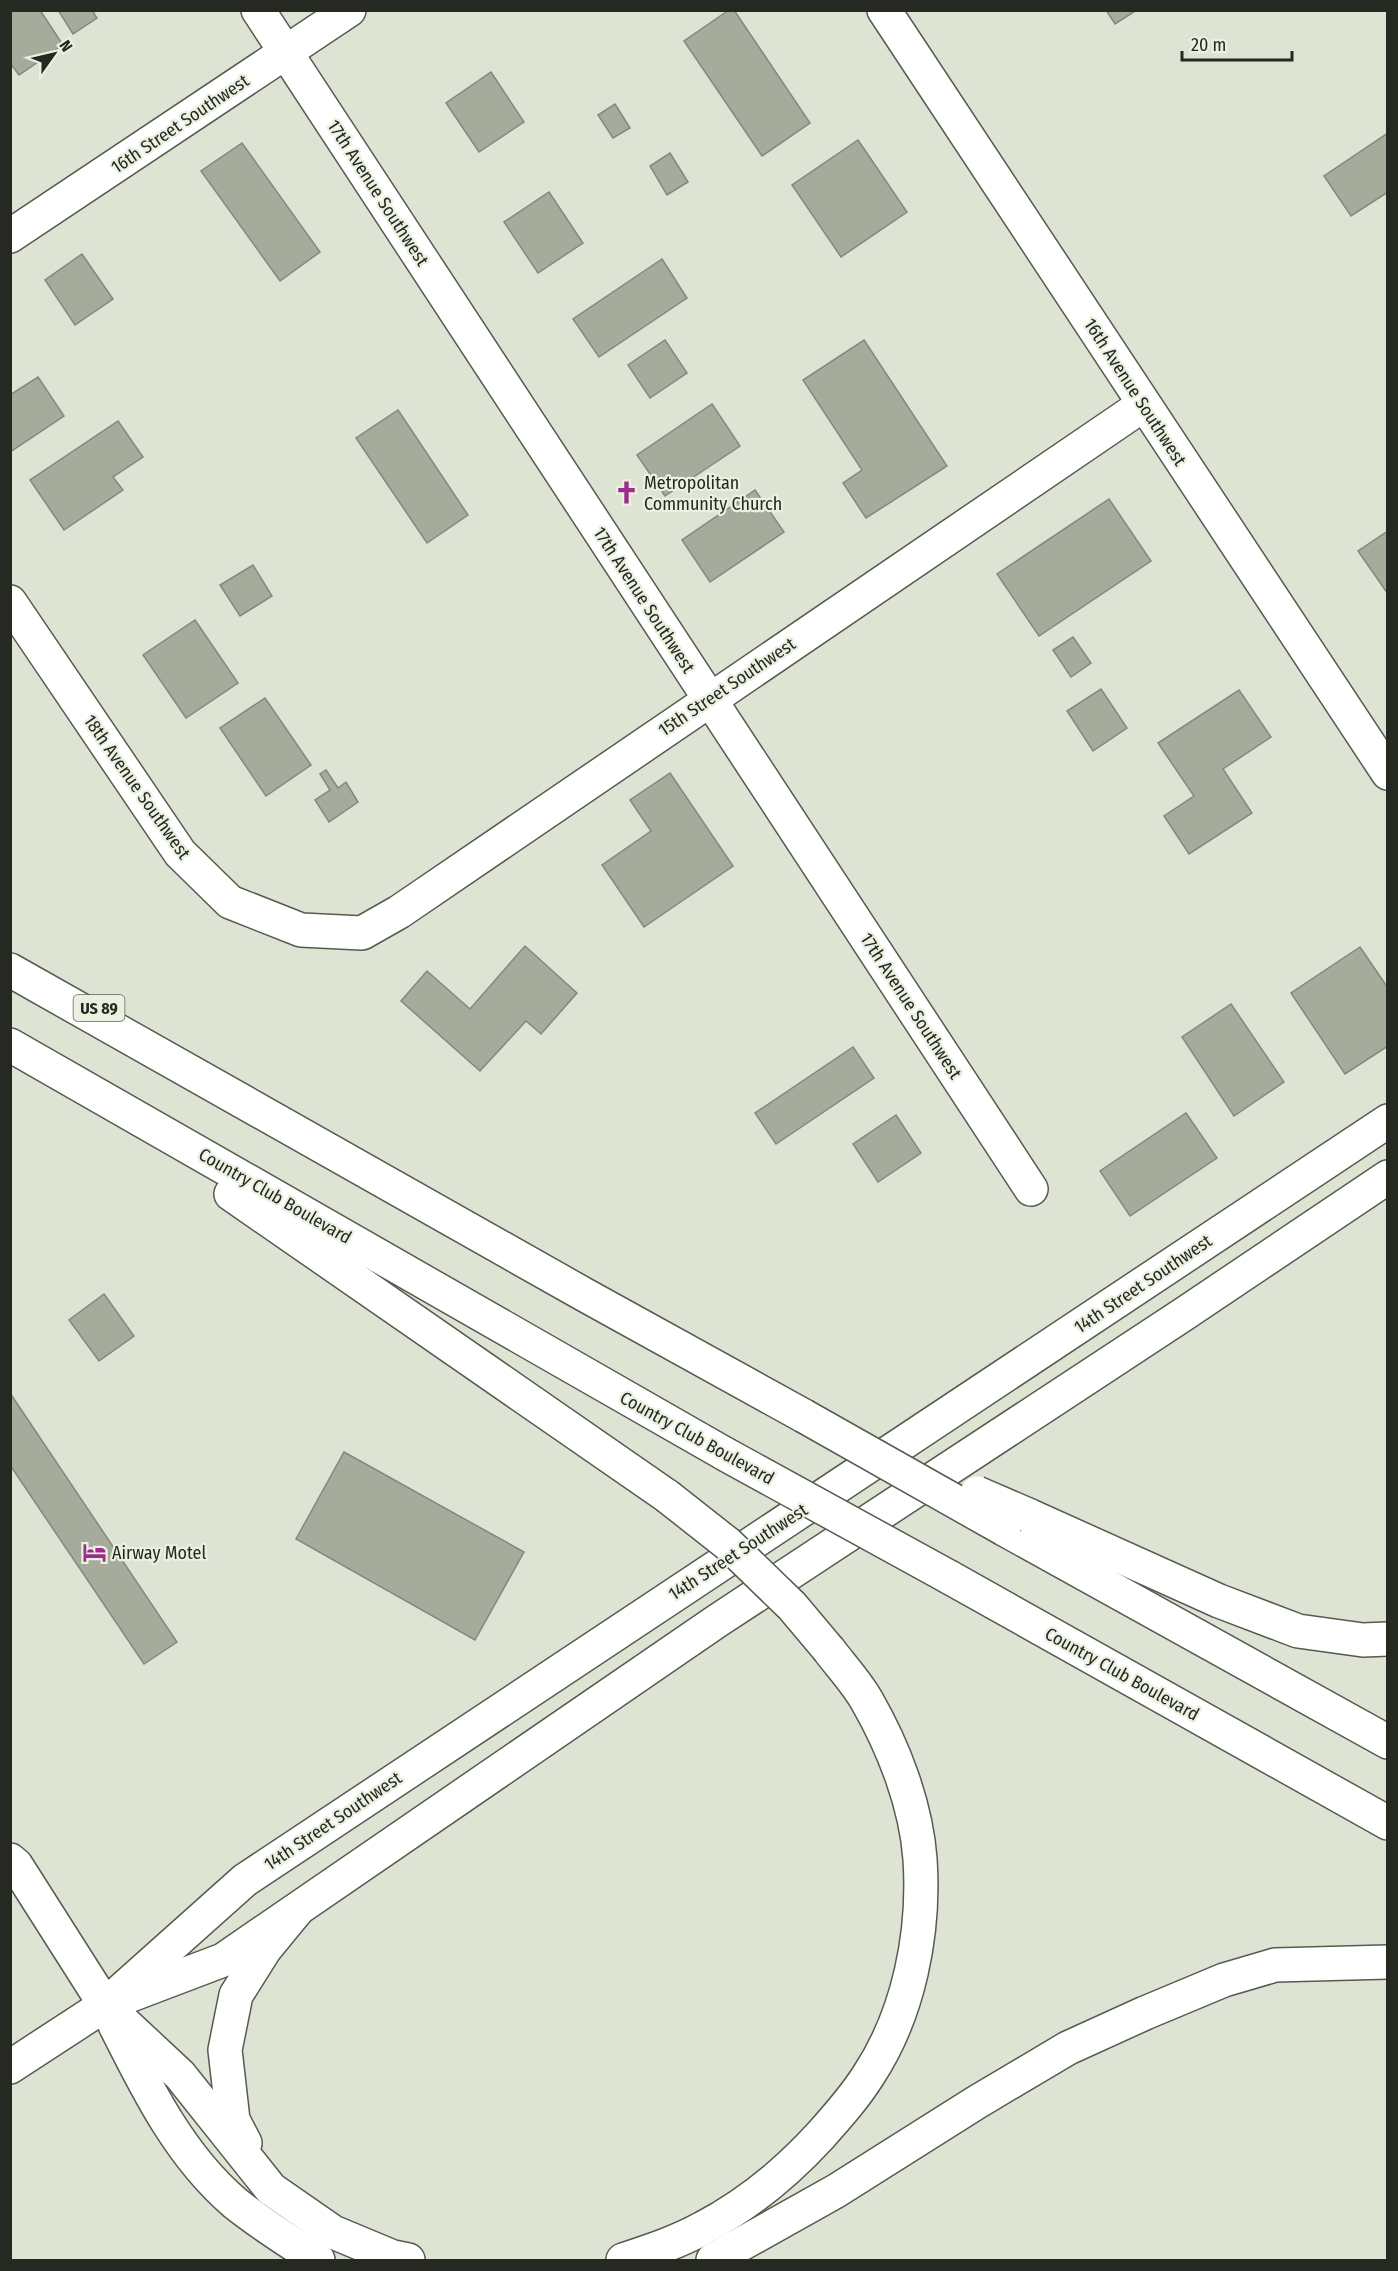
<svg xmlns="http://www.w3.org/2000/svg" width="1398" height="2271" font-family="'Fira Sans Condensed',sans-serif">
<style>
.building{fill:#a6ab9c;stroke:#84897b;stroke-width:1.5}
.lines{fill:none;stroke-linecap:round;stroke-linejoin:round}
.minor-casing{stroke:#565b4e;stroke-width:36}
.highway-casing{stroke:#565b4e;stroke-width:36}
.minor{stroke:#fff;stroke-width:33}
.highway{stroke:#fff;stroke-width:33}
.highway-bridge-casing{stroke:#565b4e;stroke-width:36;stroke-linecap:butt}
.highway-bridge{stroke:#fff;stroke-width:33}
.labels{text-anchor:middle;stroke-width:4.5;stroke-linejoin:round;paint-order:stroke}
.shield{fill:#ebf1e1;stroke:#61645b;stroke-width:1.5}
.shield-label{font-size:16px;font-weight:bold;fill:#262822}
.street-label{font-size:18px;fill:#262822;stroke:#ebf1e1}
.poi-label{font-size:18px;fill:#262822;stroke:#ebf1e1;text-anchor:start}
</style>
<rect width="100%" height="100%" fill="#dee4d4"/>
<g class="building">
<polygon points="10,10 40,10 63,45 19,75 10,63"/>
<polygon points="58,10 92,10 97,18 73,34"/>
<polygon points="729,10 734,10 810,123 762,156 684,41"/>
<polygon points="1106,10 1137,10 1115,24"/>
<polygon points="491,72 524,122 479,152 446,103"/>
<polygon points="615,104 630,128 613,138 598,115"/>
<polygon points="1388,133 1388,192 1351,216 1324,176"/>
<polygon points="858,140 907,212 841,257 792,185"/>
<polygon points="242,143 320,252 280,281 201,171"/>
<polygon points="670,153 688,182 667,195 650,166"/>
<polygon points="549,192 583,243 538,273 504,222"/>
<polygon points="82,254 113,299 75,325 45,280"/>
<polygon points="662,259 687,298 599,357 573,319"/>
<polygon points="665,340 687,373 650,398 628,365"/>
<polygon points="864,340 947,466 866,518 843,483 862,470 803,380"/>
<polygon points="38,377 64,416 10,452 10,395"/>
<polygon points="712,404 740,446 665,496 637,455"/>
<polygon points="398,410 468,515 427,543 356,438"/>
<polygon points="118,421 143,457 113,477 123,490 64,530 30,480"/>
<polygon points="755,490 784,532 710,582 682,540"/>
<polygon points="1109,499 1151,561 1039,636 997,574"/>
<polygon points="1388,531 1388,594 1358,551"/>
<polygon points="253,565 272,596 240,616 220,585"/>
<polygon points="195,620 238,683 186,718 143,655"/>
<polygon points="1073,637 1091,663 1071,677 1053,650"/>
<polygon points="1101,689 1127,728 1093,751 1067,711"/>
<polygon points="1239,690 1271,737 1223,769 1252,813 1189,854 1164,816 1194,796 1158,743"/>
<polygon points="265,698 311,765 266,796 220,728"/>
<polygon points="326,770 338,788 346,782 358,802 329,822 315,800 330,790 320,774"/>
<polygon points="670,773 733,866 644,927 602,865 651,831 630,800"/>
<polygon points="525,946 577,993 541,1034 526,1021 480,1071 401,1001 427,971 470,1009"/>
<polygon points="1360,947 1388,988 1388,1046 1345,1074 1291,993"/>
<polygon points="1231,1004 1284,1082 1234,1116 1182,1037"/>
<polygon points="853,1047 874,1078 776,1144 755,1113"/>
<polygon points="1186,1113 1217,1158 1130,1216 1100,1171"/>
<polygon points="896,1115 921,1153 878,1182 853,1144"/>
<polygon points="104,1294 134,1336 99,1361 69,1320"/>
<polygon points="10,1393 177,1642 144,1664 10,1465"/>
<polygon points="344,1452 524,1552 475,1640 296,1539"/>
</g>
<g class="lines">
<defs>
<g id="minor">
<polyline points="258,10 1031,1189"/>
<polyline points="884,10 1388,773"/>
<polyline points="10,236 349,10"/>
<polyline points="10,602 180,853 230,902 301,930 362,933 399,912 1143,405"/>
<polyline points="10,1860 16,1865 105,2005"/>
<polyline points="123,1998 223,1960 717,1621 1184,1314 1388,1177"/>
<polyline points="10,2067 105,2005 245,1880 1388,1121"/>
</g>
<g id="highway">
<polyline points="10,970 585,1295 804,1416"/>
<polyline points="10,1045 725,1454"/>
<polyline points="231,1194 667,1496"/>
<polyline points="1028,1515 1219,1601 1298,1631 1363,1640 1388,1639"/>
<polyline points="1004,1529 1388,1742"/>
<polyline points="949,1577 1388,1823"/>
<polyline points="105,2005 180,2075 271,2189 333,2232 393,2257 408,2260"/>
<path d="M 115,2025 C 147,2089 180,2156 235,2203 C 261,2224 290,2242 318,2260"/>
<polyline points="245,2143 233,2120 225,2050 236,1995 265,1949 297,1910"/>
<path d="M 623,2260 C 650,2251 678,2242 703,2228 C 747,2205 786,2173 820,2136 C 837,2117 854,2098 868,2076 C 909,2014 925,1933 920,1859 C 916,1805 894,1748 867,1701 C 857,1683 841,1666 829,1650"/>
<polyline points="713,2260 836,2191 977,2102 1068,2048 1145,2013 1224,1980 1275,1965 1388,1962"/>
</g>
</defs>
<use href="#minor" class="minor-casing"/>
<use href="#highway" class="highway-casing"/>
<use href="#minor" class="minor"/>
<use href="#highway" class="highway"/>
<defs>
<g id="highway-bridge">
<polyline points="804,1416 1004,1529"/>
<polyline points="725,1454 949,1577"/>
<polyline points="977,1493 1028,1515"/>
<polyline points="667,1496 728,1544 792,1606 829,1650"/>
</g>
</defs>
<use href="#highway-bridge" class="highway-bridge-casing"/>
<use href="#highway-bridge" class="highway-bridge"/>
</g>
<defs>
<symbol id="church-bare" viewBox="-9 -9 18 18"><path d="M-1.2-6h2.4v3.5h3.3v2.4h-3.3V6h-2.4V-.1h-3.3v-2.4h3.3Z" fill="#9c2d8d" stroke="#ebf1e1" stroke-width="2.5" paint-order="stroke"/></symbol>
<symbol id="hotel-bare" viewBox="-9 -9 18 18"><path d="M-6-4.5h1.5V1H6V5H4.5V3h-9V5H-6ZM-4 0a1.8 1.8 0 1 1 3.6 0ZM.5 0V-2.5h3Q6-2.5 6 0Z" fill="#9c2d8d" stroke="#ebf1e1" stroke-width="2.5" paint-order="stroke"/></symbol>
</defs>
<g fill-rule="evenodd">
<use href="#church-bare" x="610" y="476" width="33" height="33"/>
<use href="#hotel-bare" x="78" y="1536" width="33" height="33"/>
</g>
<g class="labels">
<rect class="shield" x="73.5" y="995" width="51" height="26" rx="4.5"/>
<g class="shield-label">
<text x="99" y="1014">US 89</text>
</g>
<g class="street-label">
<text transform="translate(180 124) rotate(-34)" y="6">16th Street Southwest</text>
<text transform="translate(378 193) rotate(57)" y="6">17th Avenue Southwest</text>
<text transform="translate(1135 392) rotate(57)" y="6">16th Avenue Southwest</text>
<text transform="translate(644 600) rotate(57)" y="6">17th Avenue Southwest</text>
<text transform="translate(727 687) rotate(-34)" y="6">15th Street Southwest</text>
<text transform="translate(137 787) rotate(55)" y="6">18th Avenue Southwest</text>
<text transform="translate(911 1006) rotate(57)" y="6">17th Avenue Southwest</text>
<text transform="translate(275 1196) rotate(30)" y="6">Country Club Boulevard</text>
<text transform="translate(1143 1284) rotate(-34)" y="6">14th Street Southwest</text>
<text transform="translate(697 1438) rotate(29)" y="6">Country Club Boulevard</text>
<text transform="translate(738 1552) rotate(-33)" y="6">14th Street Southwest</text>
<text transform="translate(1122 1674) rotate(29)" y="6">Country Club Boulevard</text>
<text transform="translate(333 1821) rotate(-34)" y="6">14th Street Southwest</text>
</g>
<g class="poi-label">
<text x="644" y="489">Metropolitan<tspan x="644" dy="21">Community Church</tspan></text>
<text x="112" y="1559">Airway Motel</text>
</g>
</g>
<rect width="1398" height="2271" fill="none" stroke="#262822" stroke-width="24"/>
<g transform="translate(54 54) rotate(56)" stroke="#ebf1e1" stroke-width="4.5" paint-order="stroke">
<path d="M0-4.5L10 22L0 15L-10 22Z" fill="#262822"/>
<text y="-9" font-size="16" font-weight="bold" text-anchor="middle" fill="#262822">N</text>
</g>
<path d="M1182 51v9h110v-9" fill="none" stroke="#262822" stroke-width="3"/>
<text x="1191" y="51" font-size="18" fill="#262822" stroke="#ebf1e1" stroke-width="4.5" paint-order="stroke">20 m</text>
</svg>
